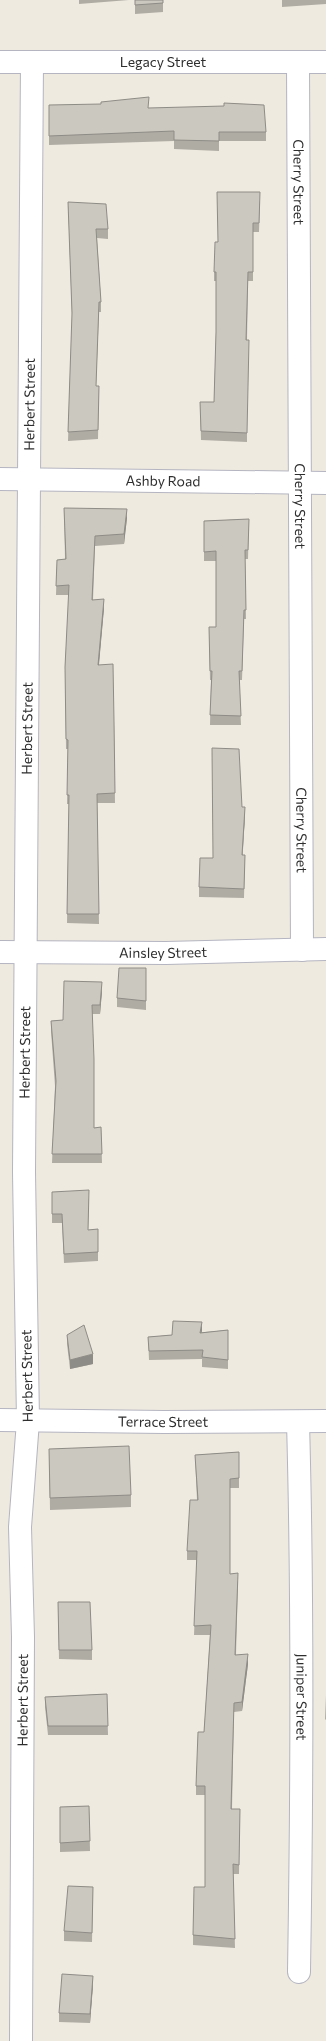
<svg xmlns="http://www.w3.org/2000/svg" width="326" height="2041" font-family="Commissioner,sans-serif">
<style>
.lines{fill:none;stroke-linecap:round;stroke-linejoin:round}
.minor-casing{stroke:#b4b5c1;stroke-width:24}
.tertiary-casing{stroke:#b4b5c1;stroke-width:24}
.minor{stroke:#fff;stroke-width:22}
.tertiary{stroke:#fff;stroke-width:22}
.wall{fill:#afaca4}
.shaded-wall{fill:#8e8c86}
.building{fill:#cbc8bf;stroke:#8e8c86}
.labels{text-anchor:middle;stroke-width:3;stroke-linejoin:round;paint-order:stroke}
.street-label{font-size:14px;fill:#2e2e2e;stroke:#fff}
</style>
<rect width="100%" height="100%" fill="#efeae0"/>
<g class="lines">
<defs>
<g id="minor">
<path id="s1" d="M 0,62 L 326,62"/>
<path id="s2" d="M 298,62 L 302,950"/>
<path id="s3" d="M 0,479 L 326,483"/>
<path id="s4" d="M 0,952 L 166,953 L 326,949"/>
<path id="s5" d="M 298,1422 C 303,1605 302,1789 299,1972"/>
<path id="s6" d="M 21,2041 L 23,1637 L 20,1527 L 28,1421 L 24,1172 L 32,62"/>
</g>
<g id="tertiary">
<path id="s7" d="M 0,1420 L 164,1422 L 326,1421"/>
</g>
</defs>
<use href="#minor" class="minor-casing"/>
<use href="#tertiary" class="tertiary-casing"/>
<use href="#minor" class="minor"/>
<use href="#tertiary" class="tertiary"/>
</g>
<g class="wall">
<polygon points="79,0 129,0 79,4"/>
<polygon points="135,0 163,0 163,12 135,14"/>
<polygon points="282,0 326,0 326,4 282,7"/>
<polygon points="49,105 149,108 266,132 266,141 219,141 219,151 174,149 174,141 49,145"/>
<polygon points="260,201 259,232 253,232 253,281 248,281 247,340 247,442 201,440 200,402 214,402 216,333 216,281 214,281 214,272 218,242"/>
<polygon points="68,202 108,229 108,239 97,238 101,302 101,312 99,312 96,386 99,386 98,439 68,441 72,317"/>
<polygon points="64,508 127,518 124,544 95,546 93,600 104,608 99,665 114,721 115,803 97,803 99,924 67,923 69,804 67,804 68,749 66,749 65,667 69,595 56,595 57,560 65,559"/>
<polygon points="249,519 248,559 245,559 246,619 244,619 242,680 239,680 241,725 210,725 211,680 210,680 209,627 216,627 216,561 204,561 204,521"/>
<polygon points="242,807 245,816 242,855 245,855 244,898 199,897 199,887 213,858"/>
<polygon points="146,968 146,1010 117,1007 117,998"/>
<polygon points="102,991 100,1014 92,1014 94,1128 101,1127 102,1163 52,1163 55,1086 51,1031 51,1021 63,1020"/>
<polygon points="52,1192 89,1199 88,1230 98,1229 98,1261 64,1263 62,1223 52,1223"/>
<polygon points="228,1330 228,1369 202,1367 202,1359 149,1360 148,1337"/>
<polygon points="67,1335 93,1364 70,1369 67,1344"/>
<polygon points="49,1449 131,1495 131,1507 50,1510"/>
<polygon points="239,1452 239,1488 230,1488 230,1574 238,1582 236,1655 248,1664 242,1711 234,1712 232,1809 240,1809 239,1874 233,1874 235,1948 193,1945 193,1935 205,1887 205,1795 196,1795 196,1786 204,1732 210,1635 194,1635 197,1560 187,1560 187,1551 197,1500 195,1455"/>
<polygon points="58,1602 92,1650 92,1660 59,1659"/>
<polygon points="107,1694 108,1735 48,1735 45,1707 45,1697"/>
<polygon points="326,1695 326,1720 325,1719"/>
<polygon points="89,1806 90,1851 60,1852 60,1807"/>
<polygon points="93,1887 92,1942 64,1941 64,1931"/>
<polygon points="93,1985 90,2023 59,2022 59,2013"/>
</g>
<g class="shaded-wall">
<polygon points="127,509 127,518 124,544 124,534"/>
<polygon points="104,599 104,608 98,674 98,665"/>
<polygon points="245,807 245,816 242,865 242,855"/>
<polygon points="102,982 102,991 100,1014 100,1005"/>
<polygon points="202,1322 202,1331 200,1342 200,1333"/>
<polygon points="93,1354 93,1364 70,1369 70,1360"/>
<polygon points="248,1654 248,1664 242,1711 242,1702"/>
<polygon points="93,1976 93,1985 90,2023 90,2014"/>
</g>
<g class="building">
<polygon points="135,0 163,0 163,3 135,5"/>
<polygon points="149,97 148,108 224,106 224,103 264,105 266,132 219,132 219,141 174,140 174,131 49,136 49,105 101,104 101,102"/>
<polygon points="217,192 260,192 259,223 253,223 253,272 248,272 246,340 249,340 247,433 201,431 200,402 214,402 216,332 216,272 214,272 215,242 218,242"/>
<polygon points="68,202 106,204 108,229 96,229 101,302 99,302 96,386 99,386 98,430 68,432 72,313"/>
<polygon points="64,508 127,509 124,534 95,536 92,600 104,599 98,665 113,664 114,721 115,793 97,794 99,914 67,914 69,795 67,795 68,740 66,739 65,667 69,585 56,586 57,560 66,559"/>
<polygon points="249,519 248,550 245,550 246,610 244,610 242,671 239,671 241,716 210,715 212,671 210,671 209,627 216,627 216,551 204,552 204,521"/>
<polygon points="212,748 239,749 242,807 245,807 242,855 245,855 244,889 199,887 200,858 213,858"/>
<polygon points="119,968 146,968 146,1001 117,998"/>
<polygon points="64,981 102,982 100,1005 92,1005 94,1059 94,1128 101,1127 102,1154 52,1154 56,1081 51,1021 63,1020"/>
<polygon points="89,1190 88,1230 98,1229 98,1252 64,1254 62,1214 52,1214 52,1192"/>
<polygon points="173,1321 202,1322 200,1333 228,1330 228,1360 202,1357 203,1350 149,1351 148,1337 172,1335"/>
<polygon points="84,1325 93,1354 70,1360 67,1335"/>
<polygon points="129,1446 131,1495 50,1498 49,1449"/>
<polygon points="239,1452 239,1478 230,1479 230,1574 238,1573 235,1655 248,1654 242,1702 234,1703 231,1809 240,1809 239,1865 233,1864 235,1939 193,1935 194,1887 205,1887 205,1786 196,1786 198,1732 204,1732 211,1625 194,1626 197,1551 187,1551 190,1500 198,1500 195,1455"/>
<polygon points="58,1602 90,1602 92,1650 59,1650"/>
<polygon points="107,1694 108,1726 48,1726 45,1697"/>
<polygon points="89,1806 90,1841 60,1843 60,1807"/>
<polygon points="68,1886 93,1887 92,1933 64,1931"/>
<polygon points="62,1974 93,1976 90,2014 59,2013"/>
</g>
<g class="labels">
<g class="street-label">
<text dy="5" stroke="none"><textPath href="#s1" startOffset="163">Legacy Street</textPath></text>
<text dy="5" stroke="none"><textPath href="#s2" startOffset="120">Cherry Street</textPath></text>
<text dy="5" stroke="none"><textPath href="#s6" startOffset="1637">Herbert Street</textPath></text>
<text dy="5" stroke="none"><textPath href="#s3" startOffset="163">Ashby Road</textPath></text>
<text dy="5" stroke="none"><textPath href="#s2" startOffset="444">Cherry Street</textPath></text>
<text dy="5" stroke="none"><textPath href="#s6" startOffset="1313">Herbert Street</textPath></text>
<text dy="5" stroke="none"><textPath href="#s2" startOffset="768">Cherry Street</textPath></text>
<text dy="5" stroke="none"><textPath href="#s4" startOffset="163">Ainsley Street</textPath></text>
<text dy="5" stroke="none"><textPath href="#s6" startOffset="989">Herbert Street</textPath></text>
<text transform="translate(27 1376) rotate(-91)" y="5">Herbert Street</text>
<text dy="5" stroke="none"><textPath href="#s7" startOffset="163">Terrace Street</textPath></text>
<text dy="5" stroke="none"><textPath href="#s5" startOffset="275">Juniper Street</textPath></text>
<text dy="5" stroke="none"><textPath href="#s6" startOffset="341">Herbert Street</textPath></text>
</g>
</g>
</svg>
